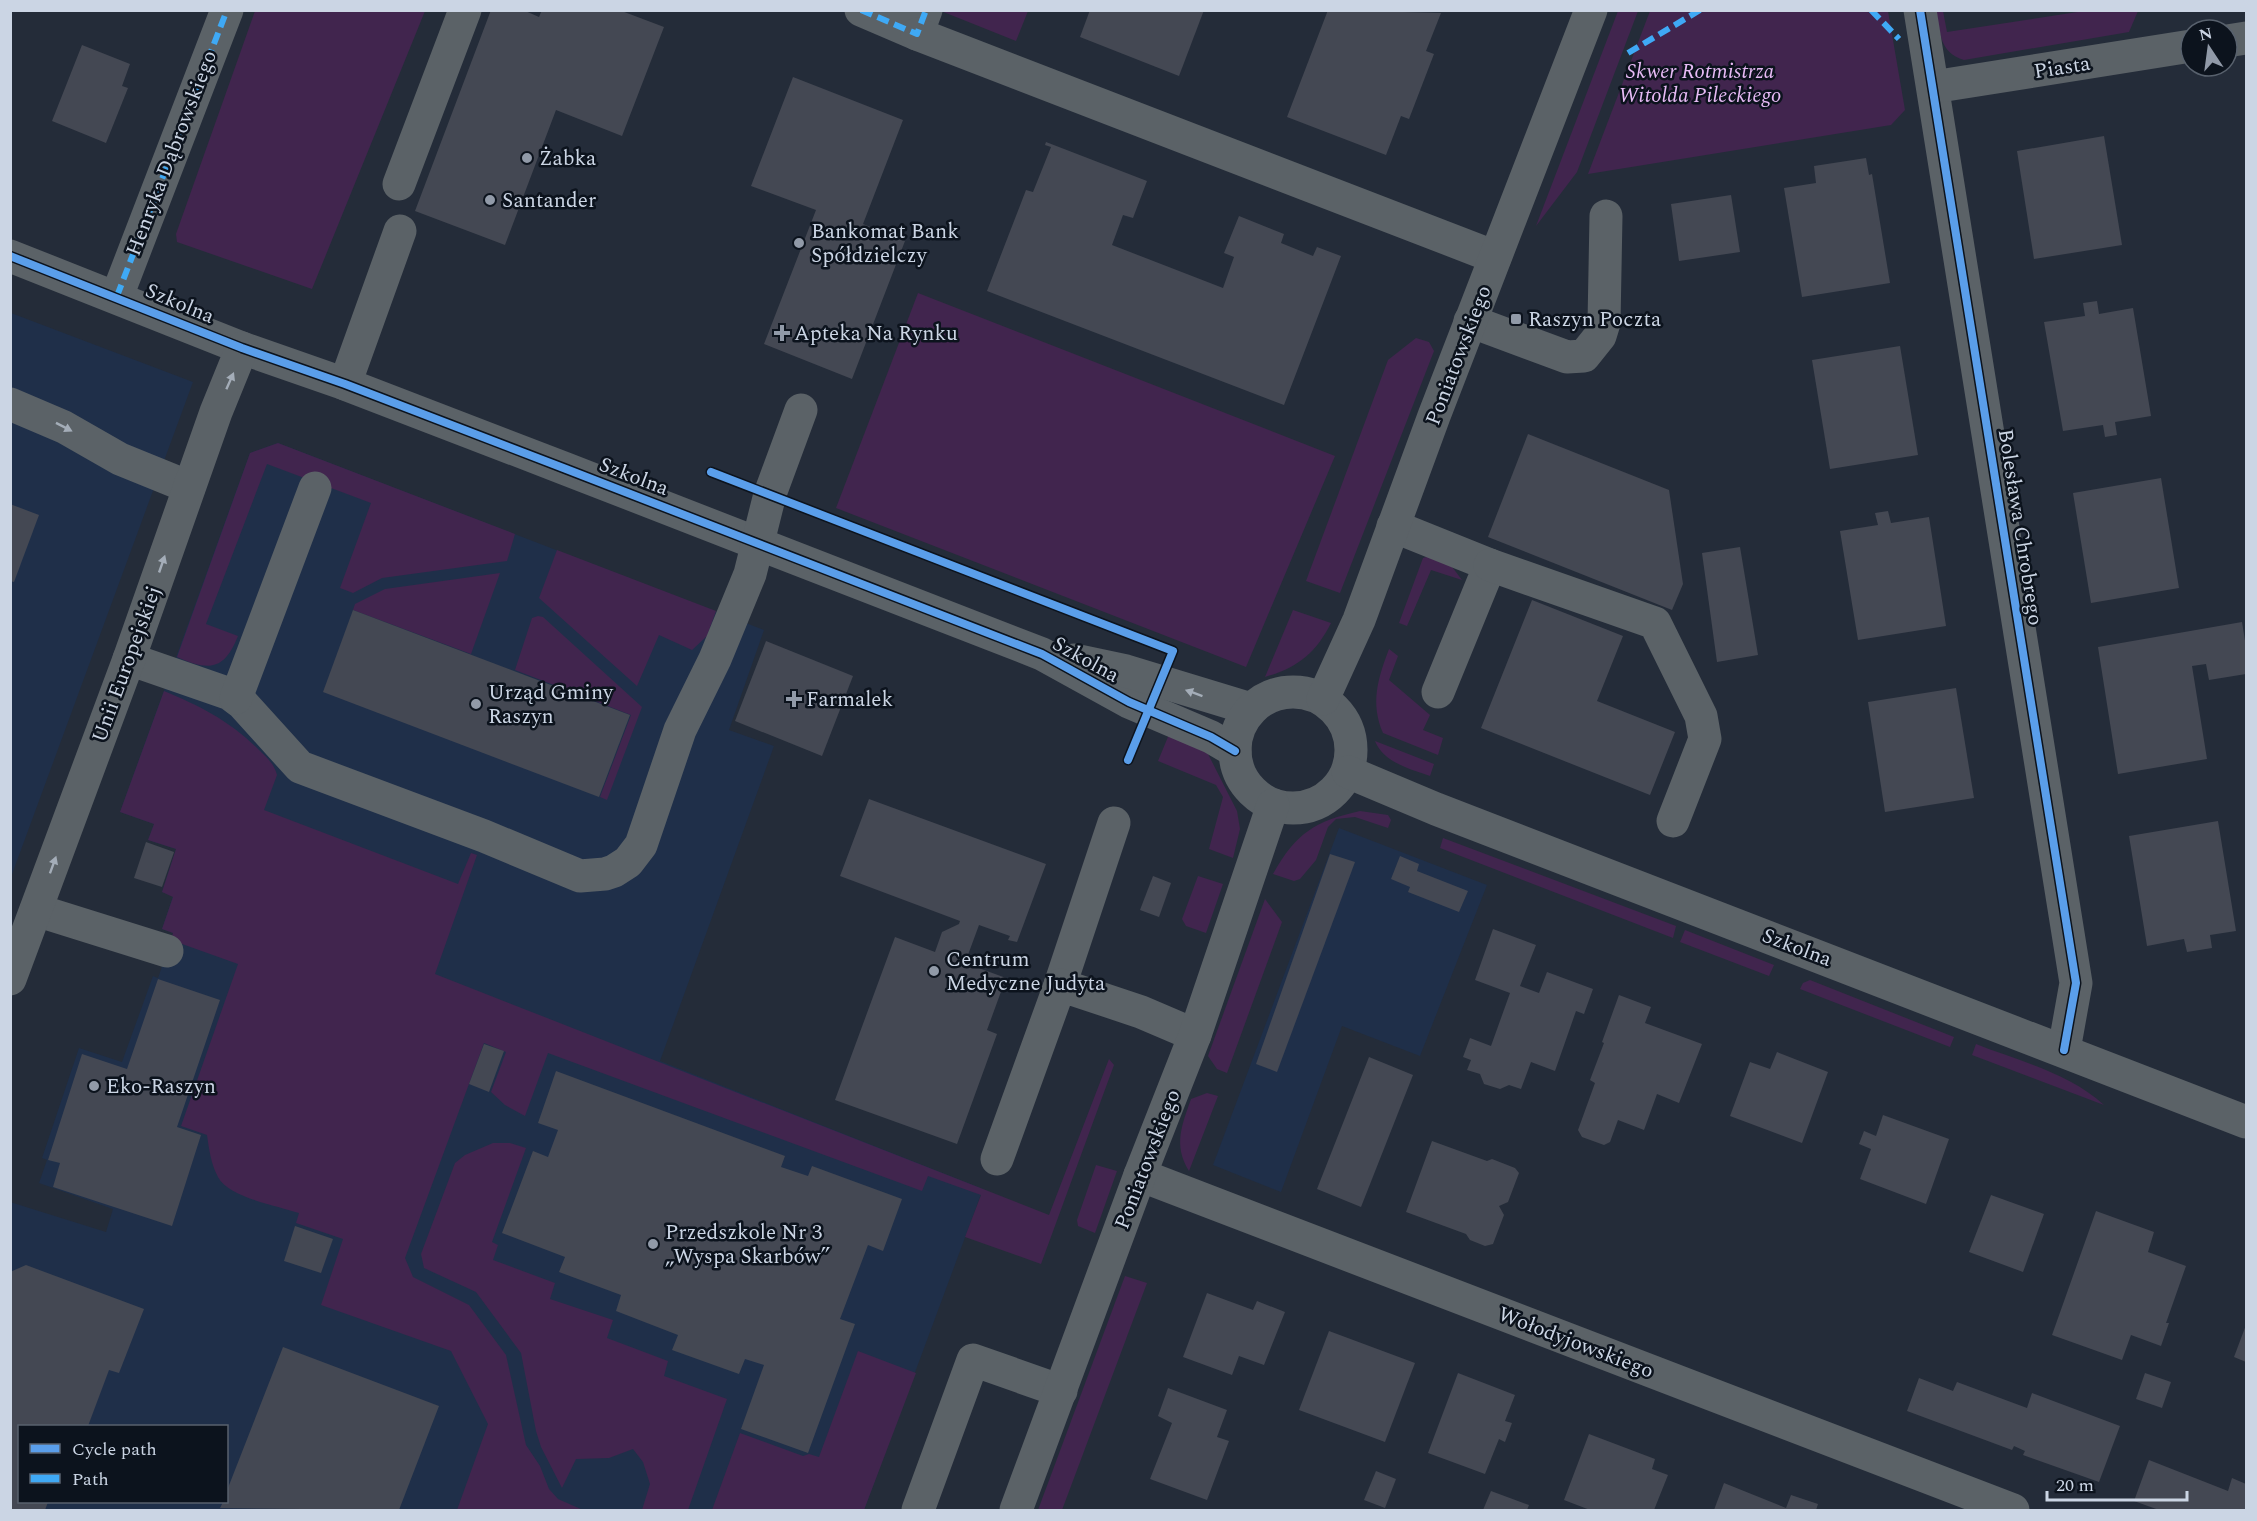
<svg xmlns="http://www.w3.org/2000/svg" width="2257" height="1521" font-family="Spectral,serif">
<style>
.built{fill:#1f2f49;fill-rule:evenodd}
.green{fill:#41254e}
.building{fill:#444853}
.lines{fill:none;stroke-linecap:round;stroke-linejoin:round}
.minor{stroke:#5b6267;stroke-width:33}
.quiet{stroke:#3fa9f5;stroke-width:6;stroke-dasharray:12 6;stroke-linecap:butt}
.cycleway-casing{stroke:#0c131d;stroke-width:11}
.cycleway{stroke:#5a9eea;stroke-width:8}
.oneway{fill:#a4adb8}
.poi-dot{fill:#919aa8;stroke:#0c131d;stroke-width:2}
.labels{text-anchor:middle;stroke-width:5;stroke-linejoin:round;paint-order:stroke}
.street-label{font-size:21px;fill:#cbd5e4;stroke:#0c131d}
.park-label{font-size:21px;font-style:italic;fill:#e7baf5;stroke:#0c131d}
.poi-label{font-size:21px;fill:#cbd5e4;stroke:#0c131d;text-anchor:start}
</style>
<rect width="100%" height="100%" fill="#242c39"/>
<g class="built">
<polygon points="11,313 193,382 11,877"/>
<path d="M 278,443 L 764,630 L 729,730 L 774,746 L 660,1061 L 983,1189 L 864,1510 L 11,1510 L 10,1202 L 106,1232 L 113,1209 L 39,1183 L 47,1160 L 42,1158 L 79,1048 L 122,1062 L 153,976 L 158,978 L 171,940 L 173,933 L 162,929 L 173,896 L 162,892 L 176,849 L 148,840 L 154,824 L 120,812 L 250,453 ZM 20,1426 L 226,1426 L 226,1502 L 20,1502 Z"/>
<polygon points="1339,828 1487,885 1420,1056 1342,1026 1281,1192 1213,1165"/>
</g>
<g class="green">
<polygon points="255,11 425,11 312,289 177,242 176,234"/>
<polygon points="941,11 1028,11 1016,41"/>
<polygon points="1618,11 1638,11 1577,172 1536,226"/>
<polygon points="1650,11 1888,11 1905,110 1891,125 1588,174"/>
<path d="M 1936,11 L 1943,11 L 1947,32 L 2084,11 L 2138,11 L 2129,32 L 1964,60 C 1940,53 1940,33 1936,11 Z"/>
<polygon points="918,293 1335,456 1246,667 836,508"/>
<polygon points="1416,338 1429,342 1434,351 1340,593 1306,581 1388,360"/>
<path d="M 278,443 L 515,534 L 507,561 L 382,578 L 353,593 L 340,588 L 371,503 L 267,464 L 206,624 L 238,636 C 224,671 209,671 177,657 L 250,453 Z"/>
<polygon points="557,550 716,611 707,636 692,650 659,635 637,686 539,598"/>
<polygon points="1433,555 1446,559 1462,580 1431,570 1407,626 1399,623 1423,558"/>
<polygon points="500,573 471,654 353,610 355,604 385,589"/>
<path d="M 1293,610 L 1331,623 C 1316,653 1297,668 1265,677 Z"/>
<polygon points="538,616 543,617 642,707 607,800 600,797 631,715 515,670 532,618"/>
<path d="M 1389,649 L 1398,656 L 1389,680 L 1430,715 L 1423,730 L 1443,738 L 1438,755 L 1383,733 C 1370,703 1378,678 1389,649 Z"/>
<path d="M 164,691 C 200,706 230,721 258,749 C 266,757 274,763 277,775 L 264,810 L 458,884 L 471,853 L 477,855 L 435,974 L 1049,1215 L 1109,1059 L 1114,1065 L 1041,1264 L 965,1237 L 981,1195 L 928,1176 L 922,1191 L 548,1053 L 525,1116 L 505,1105 L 491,1092 L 506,1052 L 484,1043 L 405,1258 L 413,1277 L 469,1305 L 506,1355 L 526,1445 L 540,1466 L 549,1489 L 558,1499 L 583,1510 L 457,1510 L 488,1424 L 451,1351 L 321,1305 L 343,1239 L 296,1223 L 299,1213 C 276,1205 229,1198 218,1177 C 211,1164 209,1149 207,1135 L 181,1126 L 238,964 L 171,940 L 173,933 L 162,929 L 173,897 L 162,892 L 176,849 L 148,840 L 154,824 L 120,812 Z"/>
<polygon points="1170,732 1208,754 1237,811 1240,829 1233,858 1209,849 1223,797 1216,785 1158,761"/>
<path d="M 1375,741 L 1434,764 L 1430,776 C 1410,769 1383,762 1375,741 Z"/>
<path d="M 1360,811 L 1388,815 L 1391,820 L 1388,828 L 1355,817 L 1336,819 L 1328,827 L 1316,860 L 1300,879 L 1294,881 L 1273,874 C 1296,833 1315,821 1360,811 Z"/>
<polygon points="1443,838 1676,926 1673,938 1440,848"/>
<polygon points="1198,876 1223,884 1206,933 1186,926 1182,919"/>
<polygon points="1265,899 1282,922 1227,1073 1217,1069 1208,1056"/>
<polygon points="1685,930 1774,965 1769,976 1680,942"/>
<polygon points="1810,980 1954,1037 1950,1047 1800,989 1803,983"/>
<path d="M 1976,1044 C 2019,1061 2069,1073 2104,1105 L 1972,1055 Z"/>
<path d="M 1207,1093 L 1218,1096 L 1189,1171 C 1173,1145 1182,1125 1191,1099 Z"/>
<polygon points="493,1143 510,1143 526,1148 492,1242 498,1245 493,1260 555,1283 550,1299 613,1320 607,1338 668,1361 664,1376 727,1399 688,1510 642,1510 650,1484 643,1462 633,1449 609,1458 576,1459 562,1488 541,1447 536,1431 521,1353 476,1292 424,1268 421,1254 455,1163 465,1155"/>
<polygon points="1096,1165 1117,1171 1095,1233 1078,1226 1077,1220"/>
<polygon points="1125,1276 1147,1283 1062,1510 1038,1510"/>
<polygon points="858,1351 916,1373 864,1510 712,1510 740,1433 803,1456 809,1454 819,1457"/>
</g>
<g class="building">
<polygon points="491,10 523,10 539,17 542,10 619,10 664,27 622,136 556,110 505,245 415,211"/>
<polygon points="1090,10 1204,10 1179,76 1080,37"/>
<polygon points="1328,10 1441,13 1426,51 1434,54 1409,119 1401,116 1386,155 1287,117"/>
<polygon points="82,45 130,64 122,86 128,88 106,143 52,121"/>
<polygon points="793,77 903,120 863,224 905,241 852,379 764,344 816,210 751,186"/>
<polygon points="2104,136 2122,245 2034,259 2017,151"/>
<polygon points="1046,142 1147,181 1133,218 1123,215 1112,245 1223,288 1234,257 1224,253 1239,216 1284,234 1281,243 1313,256 1317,247 1341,256 1284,405 987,291 1026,190 1033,192 1051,147 1045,145"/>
<polygon points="1866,158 1869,175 1872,174 1890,283 1802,297 1784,188 1816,183 1814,166"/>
<polygon points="1731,195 1740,252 1679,261 1671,204"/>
<polygon points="2097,301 2099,314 2133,308 2151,416 2115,422 2117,435 2105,437 2103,425 2063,431 2044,322 2085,316 2083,303"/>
<polygon points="1900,346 1918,455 1830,469 1812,360"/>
<polygon points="1528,434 1669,490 1683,584 1672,610 1488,537"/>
<polygon points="2161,478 2179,588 2091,603 2073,493"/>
<polygon points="10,504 39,515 14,582 10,581"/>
<polygon points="1888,511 1891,523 1929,517 1946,626 1858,640 1840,531 1878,525 1875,513"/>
<polygon points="1740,547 1758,655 1717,662 1702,553"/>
<polygon points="1532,600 1623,636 1597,701 1675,732 1650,795 1481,728"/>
<polygon points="353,610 630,715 599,797 323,692"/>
<polygon points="2242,622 2246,647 2246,674 2209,680 2206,664 2192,666 2207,759 2118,774 2098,647"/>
<polygon points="766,641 853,676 822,756 735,721"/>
<polygon points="1956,688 1974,798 1885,812 1868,702"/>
<polygon points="869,799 1046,864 1017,942 1008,940 1010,936 979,925 965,963 1006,978 987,1030 997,1034 957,1144 835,1100 895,937 935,952 942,932 959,924 960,921 840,876"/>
<polygon points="2218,821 2236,931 2210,935 2212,948 2187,952 2184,939 2147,946 2129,836"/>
<polygon points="146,842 174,852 162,887 134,878"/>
<polygon points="1330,854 1355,862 1277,1072 1256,1064"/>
<polygon points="1400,856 1419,864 1417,871 1468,891 1459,912 1408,892 1410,887 1391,879"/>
<polygon points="1153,876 1171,883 1159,917 1140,910"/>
<polygon points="1493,929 1536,945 1520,986 1539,993 1547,972 1593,989 1584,1014 1576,1011 1555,1071 1531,1062 1521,1089 1509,1085 1500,1089 1484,1084 1480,1074 1467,1070 1471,1060 1463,1057 1470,1038 1491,1046 1510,993 1475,980"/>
<polygon points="158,979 220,1000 177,1127 201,1135 172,1226 53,1187 60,1163 48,1160 82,1054 127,1069"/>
<polygon points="1619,995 1651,1007 1645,1023 1702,1044 1679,1103 1657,1094 1644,1130 1618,1120 1610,1142 1604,1145 1582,1137 1578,1130 1595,1083 1590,1080 1604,1043 1602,1042"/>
<polygon points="484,1044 504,1051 489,1092 469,1084"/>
<polygon points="1777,1052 1828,1072 1802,1143 1730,1116 1750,1062 1770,1069"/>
<polygon points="1369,1057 1413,1075 1361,1207 1317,1189"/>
<polygon points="556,1071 785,1156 781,1167 808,1176 812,1166 902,1199 883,1251 868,1245 840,1319 855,1324 808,1453 741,1429 764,1365 745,1359 739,1374 672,1350 678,1335 616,1311 621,1295 559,1272 565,1257 502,1233 533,1151 548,1157 558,1130 538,1123"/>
<polygon points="1883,1115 1949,1139 1926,1204 1860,1179 1871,1149 1859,1144 1864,1131 1876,1136"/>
<polygon points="1432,1141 1487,1161 1492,1159 1515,1168 1519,1173 1508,1202 1499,1206 1504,1215 1493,1244 1485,1246 1470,1240 1466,1234 1406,1212"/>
<polygon points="1991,1195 2044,1214 2023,1272 1969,1252"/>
<polygon points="2096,1211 2154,1232 2148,1252 2186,1266 2166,1323 2169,1323 2161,1346 2131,1335 2122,1360 2052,1335"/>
<polygon points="295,1226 333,1239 321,1273 284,1261"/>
<polygon points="26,1265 144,1309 119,1373 109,1370 88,1426 20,1426 20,1502 48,1502 45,1510 10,1510 10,1272"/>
<polygon points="1207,1293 1253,1310 1257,1301 1285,1312 1264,1365 1239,1356 1232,1375 1183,1357"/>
<polygon points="2246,1325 2246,1362 2234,1357"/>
<polygon points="1329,1331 1415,1363 1385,1442 1299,1410"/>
<polygon points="283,1347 439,1406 399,1510 220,1508 223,1502 226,1502 226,1493"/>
<polygon points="1458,1373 1515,1395 1505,1421 1512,1423 1505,1442 1499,1439 1485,1474 1428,1453"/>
<polygon points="2145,1373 2171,1382 2162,1408 2136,1399"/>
<polygon points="1919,1378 1953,1391 1957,1382 2027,1408 2032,1393 2120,1426 2099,1482 2023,1455 2025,1451 2014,1446 2012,1450 1907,1411"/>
<polygon points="1168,1388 1227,1410 1217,1437 1229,1441 1207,1500 1150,1479 1172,1423 1158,1416"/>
<polygon points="1589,1434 1655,1459 1652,1469 1668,1475 1654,1510 1590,1510 1564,1500"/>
<polygon points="2149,1460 2228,1491 2232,1478 2246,1484 2246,1510 2159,1510 2134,1501"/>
<polygon points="1376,1471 1396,1479 1385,1508 1364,1500"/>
<polygon points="1724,1483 1786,1508 1791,1495 1818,1504 1816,1510 1714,1510"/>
<polygon points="1491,1491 1529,1505 1527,1510 1483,1510"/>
</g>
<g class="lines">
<g class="minor">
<polyline points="861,10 917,34 926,10"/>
<polyline points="1920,10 2076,983 2064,1050"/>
<polyline points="917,34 1495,257"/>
<polyline points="2227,41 2246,38"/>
<polyline points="1933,87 2191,46"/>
<polyline points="399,184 465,10"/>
<polyline points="10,256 242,348 345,384 566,469 1042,654 1129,702 1211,737 1235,751"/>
<polyline points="117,296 227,10"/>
<polyline points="1470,321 1567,357 1584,356 1600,336 1604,323 1606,216"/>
<polyline points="345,384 400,231"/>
<polyline points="10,404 64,427 120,459 189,487"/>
<polyline points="1393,526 1490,565 1438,692"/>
<polyline points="1490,565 1655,623 1701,716 1705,739 1673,821"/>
<polyline points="129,659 230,694 242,703 300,767 484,836 580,876 605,874 614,871 628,862 641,845 680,730 715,659 750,574 770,494 801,410"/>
<polyline points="1074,660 1126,671 1251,709"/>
<circle cx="1293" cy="750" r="58"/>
<polyline points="236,698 315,488"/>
<polyline points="1323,699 1359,620 1434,416 1591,10"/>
<polyline points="1348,772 1436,809 2246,1122"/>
<polyline points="36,910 167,951"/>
<polyline points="10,979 129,659 216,412 242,348"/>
<polyline points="1060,985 1114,823"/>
<polyline points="997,1159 1060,985 1141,1012 1195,1035"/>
<polyline points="1140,1175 2013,1510"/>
<polyline points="918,1510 973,1360 1061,1391"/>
<polyline points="1016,1510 1140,1175 1195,1035 1273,805"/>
</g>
<g class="quiet">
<polyline points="861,10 917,34 926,10"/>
<polyline points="1871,10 1899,39"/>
<polyline points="1628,53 1700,10"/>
<polyline points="117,296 227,10"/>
</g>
<defs>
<g id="cycleway">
<polyline points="1920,10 2076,983 2064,1050"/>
<polyline points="10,256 242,348 345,384 566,469 1042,654 1129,702 1211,737 1235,751"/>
<polyline points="711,472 1173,651 1128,760"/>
</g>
</defs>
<use href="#cycleway" class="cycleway-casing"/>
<use href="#cycleway" class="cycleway"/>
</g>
<defs><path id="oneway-solid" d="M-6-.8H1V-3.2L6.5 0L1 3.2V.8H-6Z" transform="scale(1.5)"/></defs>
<g class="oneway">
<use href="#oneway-solid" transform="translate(230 381) rotate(-66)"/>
<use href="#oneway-solid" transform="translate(64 427) rotate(27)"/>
<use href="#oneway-solid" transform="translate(162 564) rotate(-71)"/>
<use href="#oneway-solid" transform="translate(1194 693) rotate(-160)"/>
<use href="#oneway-solid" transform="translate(53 865) rotate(-70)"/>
</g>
<g class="poi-dot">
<circle cx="527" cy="158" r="6"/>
<circle cx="490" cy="200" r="6"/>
<circle cx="799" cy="243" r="6"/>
<rect x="1510" y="313" width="12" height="12" rx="3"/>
<path d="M779 324h6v6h6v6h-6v6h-6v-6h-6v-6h6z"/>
<path d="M791 690h6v6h6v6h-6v6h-6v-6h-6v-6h6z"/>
<circle cx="476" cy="704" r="6"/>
<circle cx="934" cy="971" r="6"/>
<circle cx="94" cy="1086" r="6"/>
<circle cx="653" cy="1244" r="6"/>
</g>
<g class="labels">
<g class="street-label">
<text transform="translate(2062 67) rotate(-9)" y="7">Piasta</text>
<text transform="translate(171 153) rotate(-69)" y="7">Henryka Dąbrowskiego</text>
<text transform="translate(180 303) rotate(23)" y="7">Szkolna</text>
<text transform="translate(1458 355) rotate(-69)" y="7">Poniatowskiego</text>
<text transform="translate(634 476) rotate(21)" y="7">Szkolna</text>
<text transform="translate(2021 527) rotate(81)" y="7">Bolesława Chrobrego</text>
<text transform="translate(1086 659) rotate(29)" y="7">Szkolna</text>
<text transform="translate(126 664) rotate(-70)" y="7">Unii Europejskiej</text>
<text transform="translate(1797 947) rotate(21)" y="7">Szkolna</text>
<text transform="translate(1147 1159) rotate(-69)" y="7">Poniatowskiego</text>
<text transform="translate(1576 1342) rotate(21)" y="7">Wołodyjowskiego</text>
</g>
<g class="park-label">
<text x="1700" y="78">Skwer Rotmistrza<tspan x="1700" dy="24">Witolda Pileckiego</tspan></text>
</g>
<g class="poi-label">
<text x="539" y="165">Żabka</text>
<text x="502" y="207">Santander</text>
<text x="811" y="238">Bankomat Bank<tspan x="811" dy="24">Spółdzielczy</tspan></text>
<text x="1528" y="326">Raszyn Poczta</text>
<text x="794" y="340">Apteka Na Rynku</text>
<text x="488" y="699">Urząd Gminy<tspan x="488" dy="24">Raszyn</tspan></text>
<text x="806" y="706">Farmalek</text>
<text x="946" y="966">Centrum<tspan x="946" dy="24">Medyczne Judyta</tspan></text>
<text x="106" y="1093">Eko-Raszyn</text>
<text x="665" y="1239">Przedszkole Nr 3<tspan x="665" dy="24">„Wyspa Skarbów”</tspan></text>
</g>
</g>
<rect width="2257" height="1521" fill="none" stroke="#cbd5e4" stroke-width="24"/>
<rect x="18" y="1425" width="210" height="78" fill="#0c131d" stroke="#58616d" stroke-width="1.5"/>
<rect x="30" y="1444" width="30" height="9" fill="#5a9eea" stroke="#58616d" stroke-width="1.5"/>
<text x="72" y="1455" font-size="18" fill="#cbd5e4">Cycle path</text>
<rect x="30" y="1474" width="30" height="9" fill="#3fa9f5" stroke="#58616d" stroke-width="1.5"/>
<text x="72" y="1485" font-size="18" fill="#cbd5e4">Path</text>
<g transform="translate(2209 48) rotate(347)"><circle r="28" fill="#0c131d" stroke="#58616d" stroke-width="1.5"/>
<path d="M0-4.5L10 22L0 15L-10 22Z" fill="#919aa8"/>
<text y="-9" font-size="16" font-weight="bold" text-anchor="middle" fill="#cbd5e4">N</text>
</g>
<path d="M2047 1491v9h140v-9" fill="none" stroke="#cbd5e4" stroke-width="3"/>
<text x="2056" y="1491" font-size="18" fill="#cbd5e4" stroke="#0c131d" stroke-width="4.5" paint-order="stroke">20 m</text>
</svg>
